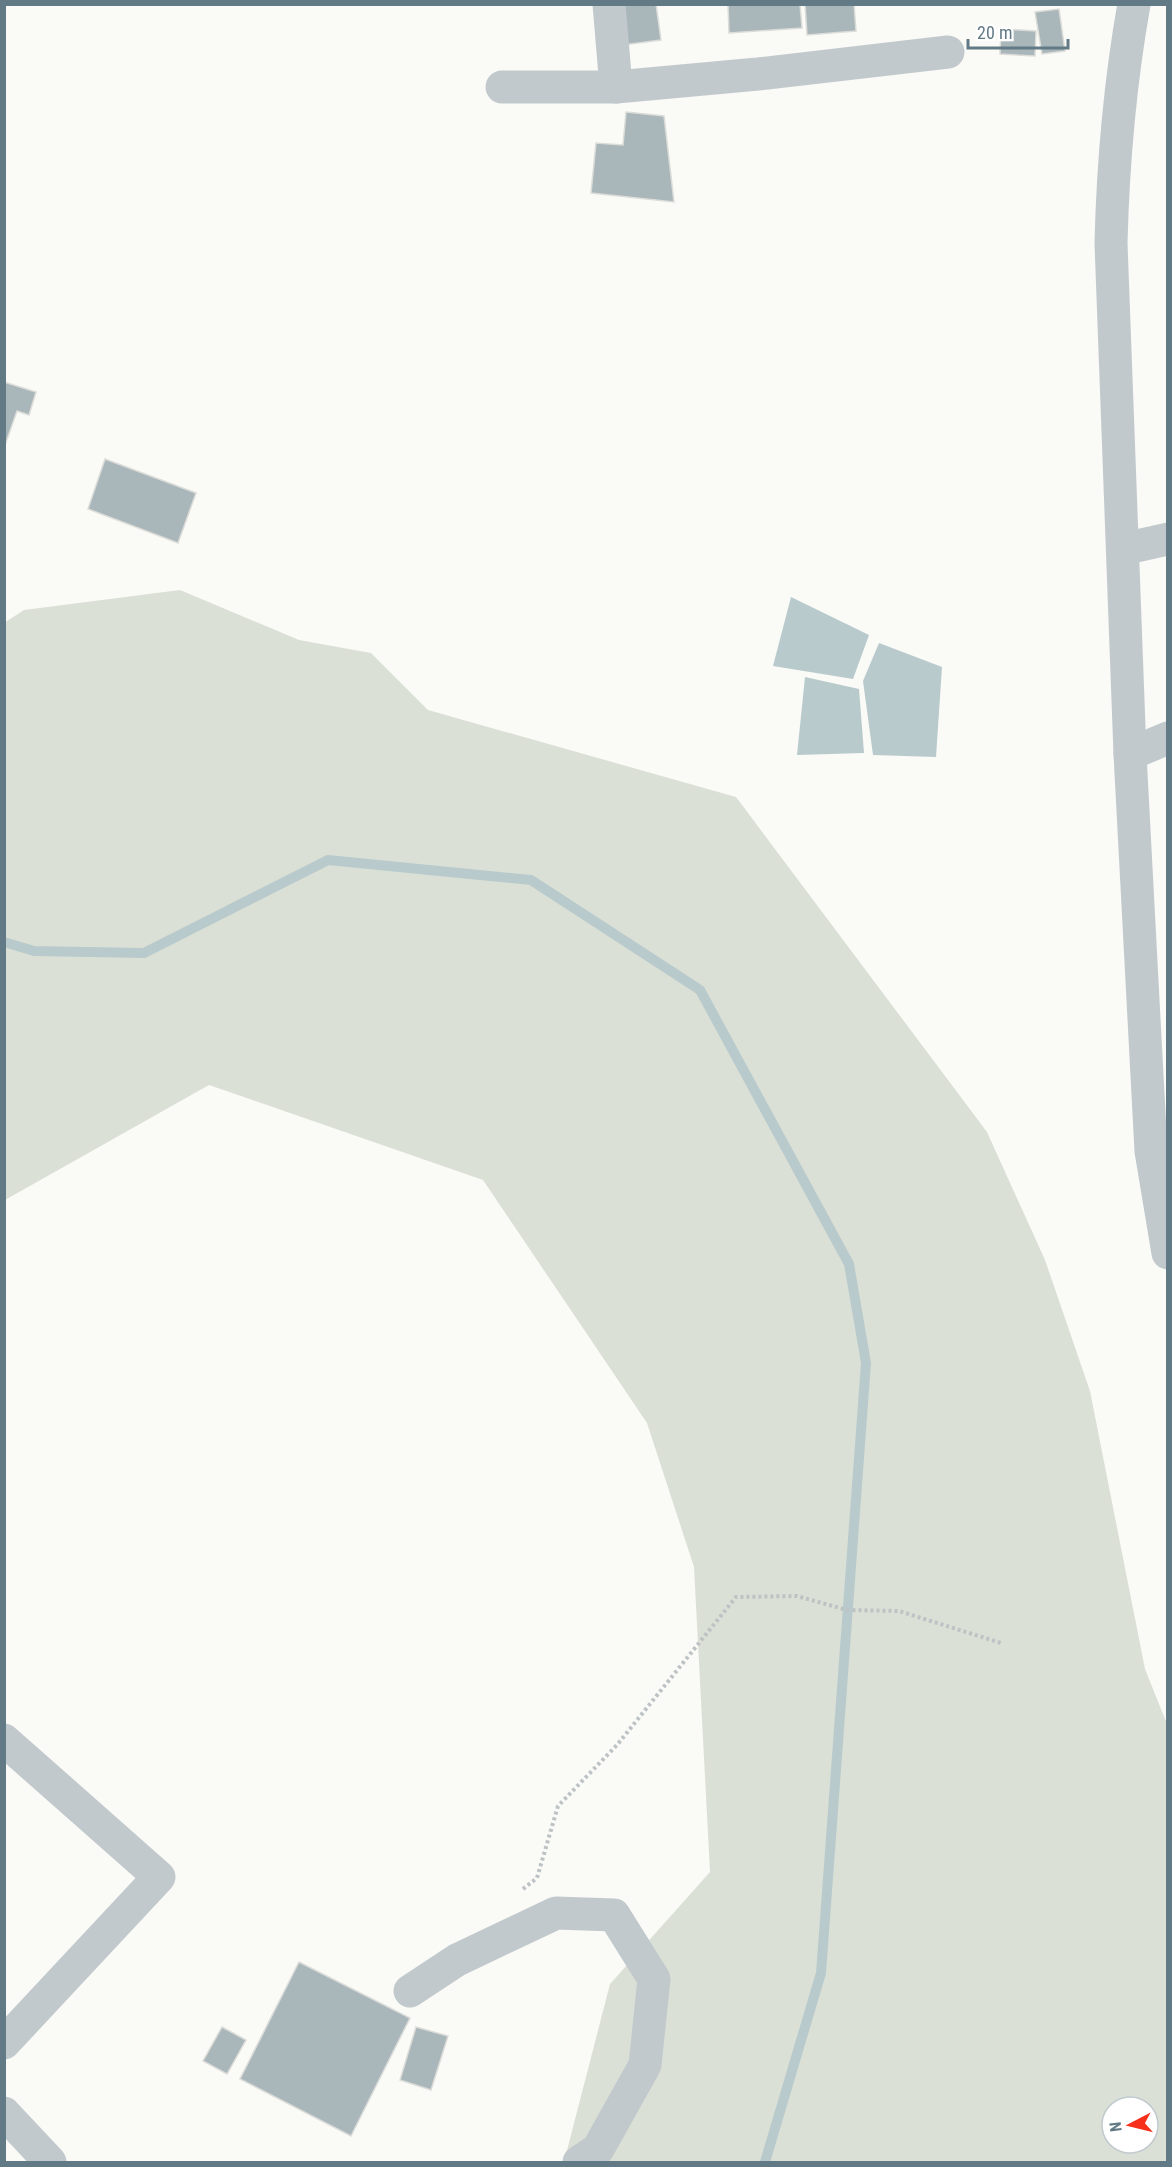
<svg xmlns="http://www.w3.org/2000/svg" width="1172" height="2167" font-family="'Roboto Condensed',sans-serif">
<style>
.green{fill:#dbe0d6;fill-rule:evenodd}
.water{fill:#b9cacc}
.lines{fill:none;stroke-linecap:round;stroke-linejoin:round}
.stream{stroke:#b9cacc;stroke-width:10}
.building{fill:#a9b6ba;stroke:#dcdcd9;stroke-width:1.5}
.path{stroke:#bdc2c4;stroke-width:4;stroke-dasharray:3 3;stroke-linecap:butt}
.minor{stroke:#c2c9cc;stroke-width:33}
</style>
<rect width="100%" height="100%" fill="#fafaf7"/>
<path class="green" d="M 180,590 L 299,640 L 371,653 L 428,710 L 736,797 L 987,1132 L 1045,1260 L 1090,1391 L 1145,1669 L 1167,1724 L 1167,2162 L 564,2162 L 610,1984 L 710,1872 L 694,1567 L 647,1423 L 483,1180 L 209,1085 L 5,1200 L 4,623 L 24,610 ZM 1112,2107 L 1148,2107 L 1148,2143 L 1112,2143 Z"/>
<g class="water">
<polygon points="791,597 869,635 853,679 773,666"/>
<polygon points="879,643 942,667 936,757 873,755 863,681"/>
<polygon points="805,677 859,689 864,753 797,755"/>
</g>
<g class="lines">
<polyline class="stream" points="4,942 34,951 144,953 328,860 531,880 700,990 849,1264 866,1363 821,1973 765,2162"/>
</g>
<g class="building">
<polygon points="618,4 656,4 661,40 623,45"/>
<polygon points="728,4 800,4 802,28 729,33"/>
<polygon points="805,4 854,4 856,31 807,35"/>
<polygon points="1059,9 1065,51 1042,54 1035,12"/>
<polygon points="1001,29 1036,31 1035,56 1000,54"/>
<polygon points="626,112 664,116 674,202 591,193 596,143 623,145"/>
<polygon points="4,382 36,392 29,415 17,411 4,448"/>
<polygon points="105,459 196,493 178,543 88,509"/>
<polygon points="299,1962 410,2018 351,2136 240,2079"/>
<polygon points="222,2027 246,2040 227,2074 203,2061"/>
<polygon points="416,2027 448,2036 431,2090 400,2080"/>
</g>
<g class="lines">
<polyline class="path" points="523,1889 537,1878 558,1806 617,1745 736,1597 797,1596 847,1610 899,1611 1001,1643"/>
<g class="minor">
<polyline points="609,4 616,87"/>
<path d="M 1134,4 C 1120,83 1113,163 1111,243 L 1130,754 L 1151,1151 L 1168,1253"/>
<polyline points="502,87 616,87 758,74 948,52"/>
<polyline points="1123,549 1168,539"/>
<polyline points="1130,754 1168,738"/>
<polyline points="4,1740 159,1877 4,2043"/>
<polyline points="410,1991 457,1960 556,1913 614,1915 654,1979 645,2065 598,2149 579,2162"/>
<polyline points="4,2113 50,2162"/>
</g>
</g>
<rect width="1172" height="2167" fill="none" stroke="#627a86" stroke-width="12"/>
<g transform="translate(1130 2125) rotate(263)"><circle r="28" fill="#ffffff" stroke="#c0cacf" stroke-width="1.5"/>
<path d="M0-4.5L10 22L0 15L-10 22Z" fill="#f6301b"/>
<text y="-9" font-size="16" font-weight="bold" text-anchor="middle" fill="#627a86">N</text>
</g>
<path d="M968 39v9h100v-9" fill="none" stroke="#627a86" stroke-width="3"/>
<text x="977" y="39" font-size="18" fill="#627a86" stroke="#ffffff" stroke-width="4.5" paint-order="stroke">20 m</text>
</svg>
